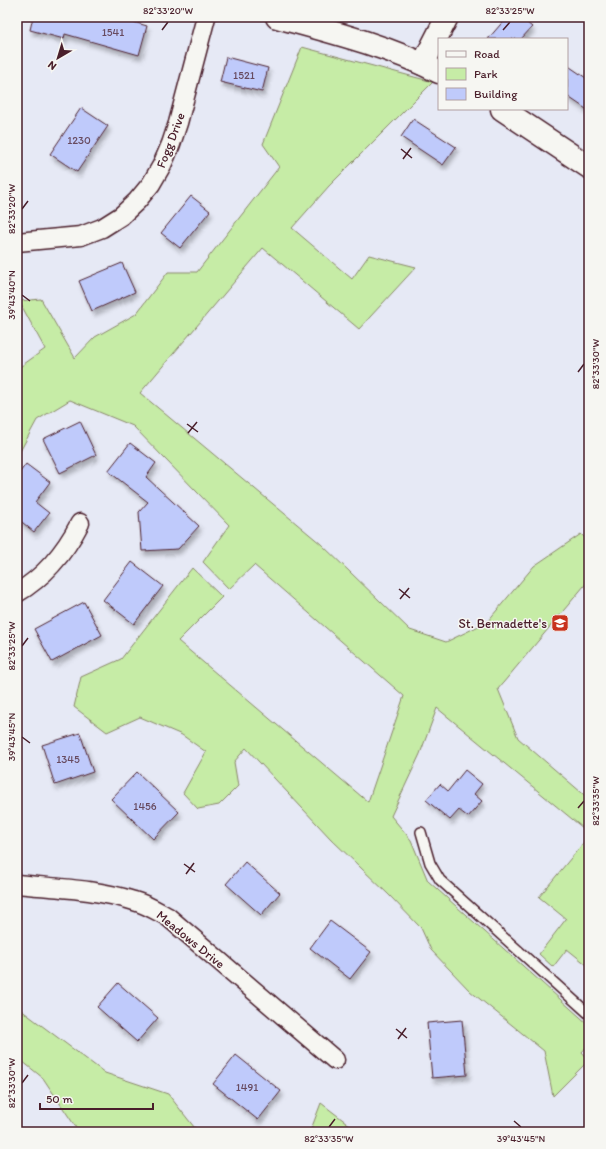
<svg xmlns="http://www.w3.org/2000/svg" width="606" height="1149" font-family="Itim,sans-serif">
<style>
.green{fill:#c6eca6;stroke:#888668}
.building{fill:#bfcafb;stroke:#4a1f2b;filter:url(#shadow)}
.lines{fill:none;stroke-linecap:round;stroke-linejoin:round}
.service-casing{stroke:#4a1f2b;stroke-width:12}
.minor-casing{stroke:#4a1f2b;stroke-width:21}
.tertiary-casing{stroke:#4a1f2b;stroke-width:25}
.service{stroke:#f6f6f2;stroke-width:9}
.minor{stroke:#f6f6f2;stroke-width:18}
.tertiary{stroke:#f6f6f2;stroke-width:22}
.ticks{fill:none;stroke:#4a1f2b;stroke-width:1.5}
.labels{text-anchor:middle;stroke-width:3;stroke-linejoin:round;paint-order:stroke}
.number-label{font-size:11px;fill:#674a5f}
.street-label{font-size:13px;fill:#4a1f2b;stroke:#f6f6f2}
.poi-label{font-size:13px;fill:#4a1f2b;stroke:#f6f6f2;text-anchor:end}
.neatline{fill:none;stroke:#4a1f2b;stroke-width:1.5}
.ticks-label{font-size:10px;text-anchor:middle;fill:#4a1f2b}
</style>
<defs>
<filter id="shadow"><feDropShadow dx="2.5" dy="4.5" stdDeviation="2" flood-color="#0004"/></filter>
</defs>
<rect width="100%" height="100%" fill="#e6e9f5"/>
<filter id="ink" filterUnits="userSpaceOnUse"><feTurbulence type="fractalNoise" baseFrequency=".025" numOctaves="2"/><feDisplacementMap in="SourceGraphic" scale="8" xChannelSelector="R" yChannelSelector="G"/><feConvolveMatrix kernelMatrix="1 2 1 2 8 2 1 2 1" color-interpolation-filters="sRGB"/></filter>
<g filter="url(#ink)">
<g class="green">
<polygon points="302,47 433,82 329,186 292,228 352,279 369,255 416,267 359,329 263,248 140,393 321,544 410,630 446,642 487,622 534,566 581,534 589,542 589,580 498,689 518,738 589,799 589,833 437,708 420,754 391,816 411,840 428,881 589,1025 589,1044 582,1052 589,1060 553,1096 544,1051 470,991 431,950 421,928 389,895 331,839 246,748 234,762 238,786 219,805 198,809 183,793 206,752 182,735 140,717 107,732 74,707 81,677 121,659 192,568 222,597 178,641 368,802 404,696 254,565 229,589 203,562 229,525 133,426 70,400 37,420 17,457 17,369 45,349 19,301 41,299 75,358 95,337 136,314 168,272 197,272 279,167 263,144"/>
<polygon points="589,836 589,962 587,965 567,949 553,967 539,954 566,919 539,897"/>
<polygon points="17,1007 105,1073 168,1094 198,1132 79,1132 43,1078 17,1057"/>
<polygon points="321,1103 351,1126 350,1132 310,1132"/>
</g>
<g class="building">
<polygon points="33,17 117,17 147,26 139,55 65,34 64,39 30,30"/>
<polygon points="507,17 520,17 532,27 521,39 488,39"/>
<polygon points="226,57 268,68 262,92 220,82"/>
<polygon points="567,65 589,80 589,111 567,96"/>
<polygon points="81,108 108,126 77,172 50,154"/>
<polygon points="413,119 456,147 443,165 401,137"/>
<polygon points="191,196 210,211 180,248 161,233"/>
<polygon points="122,263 135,292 92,311 79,281"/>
<polygon points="80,421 96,455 60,473 43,439"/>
<polygon points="130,443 156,463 146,477 199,526 178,549 142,551 139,512 148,502 108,471"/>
<polygon points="26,464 50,482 35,502 49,513 34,532 17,518 17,476"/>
<polygon points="132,562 163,586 134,624 103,600"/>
<polygon points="84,602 102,635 52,662 34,629"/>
<polygon points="80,733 93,772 55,785 42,745"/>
<polygon points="465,770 482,784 474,794 482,801 468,817 459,810 450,820 426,800 440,784 448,791"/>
<polygon points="137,772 179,812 153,839 111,799"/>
<polygon points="245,862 280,893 261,915 226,884"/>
<polygon points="330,921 371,952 350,979 310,948"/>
<polygon points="118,983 158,1018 137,1042 97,1007"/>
<polygon points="462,1020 467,1075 432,1078 427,1023"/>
<polygon points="236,1055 281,1091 258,1120 213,1084"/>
</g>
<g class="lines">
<defs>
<polyline id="service" points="421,832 430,863 440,880 589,1014"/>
<g id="minor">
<polyline points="17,242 81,236 102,228 121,216 137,201 151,184 162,165 171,144 178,123 206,17"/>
<path d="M 17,593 C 46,576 65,552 80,523"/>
<path d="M 17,884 C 56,888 97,889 134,901 C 146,904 157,911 168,917 L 335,1060"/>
</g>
<g id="tertiary">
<path d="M 277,17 C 332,32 388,46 439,72"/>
<polyline points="423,64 447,17"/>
<polyline points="502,109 589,167"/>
</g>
</defs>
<use href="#service" class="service-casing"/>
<use href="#minor" class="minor-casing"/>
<use href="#tertiary" class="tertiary-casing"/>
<use href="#service" class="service"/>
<use href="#minor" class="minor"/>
<use href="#tertiary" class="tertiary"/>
</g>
</g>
<path class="ticks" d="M 162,30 L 168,22M 503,30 L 510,22M 401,149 L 412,158M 403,159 L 411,148M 22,209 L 28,201M 22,295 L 30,301M 578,372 L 584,364M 187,424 L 198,432M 188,433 L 197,422M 399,589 L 410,598M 400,599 L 409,588M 22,646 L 28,638M 22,737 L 30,743M 578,808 L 584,801M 184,864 L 195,872M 186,874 L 194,863M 396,1029 L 407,1038M 398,1039 L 406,1028M 22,1083 L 28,1075M 514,1121 L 521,1127M 329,1127 L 335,1119"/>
<defs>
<symbol id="school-square" viewBox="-11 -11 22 22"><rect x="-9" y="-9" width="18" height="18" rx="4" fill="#c8321e" stroke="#f6f6f2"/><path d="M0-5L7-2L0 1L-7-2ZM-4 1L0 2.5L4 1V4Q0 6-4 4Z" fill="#fff"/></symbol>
</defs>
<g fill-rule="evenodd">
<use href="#school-square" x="550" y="613" width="20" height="20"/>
</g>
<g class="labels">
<g class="number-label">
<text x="113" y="36">1541</text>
<text x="244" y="79">1521</text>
<text x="79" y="144">1230</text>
<text x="68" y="763">1345</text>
<text x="145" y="810">1456</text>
<text x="247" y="1091">1491</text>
</g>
<g class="street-label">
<text transform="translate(170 140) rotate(-69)" y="5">Fogg Drive</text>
<text transform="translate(191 939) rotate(39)" y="5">Meadows Drive</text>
</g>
<g class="poi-label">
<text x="547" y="628">St. Bernadette's</text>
</g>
</g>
<rect width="606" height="1149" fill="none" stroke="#f6f6f2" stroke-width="44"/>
<rect x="438" y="38" width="130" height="72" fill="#f6f6f2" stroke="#b1a0a2"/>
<rect x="446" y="51" width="20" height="6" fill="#f6f6f2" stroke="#b1a0a2"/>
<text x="474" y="58" font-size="12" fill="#4a1f2b">Road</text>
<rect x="446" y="68" width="20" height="12" fill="#c6eca6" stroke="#b1a0a2"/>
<text x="474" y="78" font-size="12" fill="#4a1f2b">Park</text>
<rect x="446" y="88" width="20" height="12" fill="#bfcafb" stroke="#b1a0a2"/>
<text x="474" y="98" font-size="12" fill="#4a1f2b">Building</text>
<g transform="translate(58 58) rotate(218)" stroke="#f6f6f2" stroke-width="3" paint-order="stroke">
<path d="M0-3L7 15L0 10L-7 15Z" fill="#4a1f2b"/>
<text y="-6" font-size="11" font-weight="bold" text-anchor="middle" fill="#4a1f2b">N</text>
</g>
<path d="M40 1103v6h113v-6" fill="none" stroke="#4a1f2b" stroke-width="2"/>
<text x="46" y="1103" font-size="12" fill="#4a1f2b" stroke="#f6f6f2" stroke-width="3" paint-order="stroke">50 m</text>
<rect x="22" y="22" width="562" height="1105" class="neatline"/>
<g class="ticks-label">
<text x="168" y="14">82°33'20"W</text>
<text x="510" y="14">82°33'25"W</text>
<text transform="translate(11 209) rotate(-90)" y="4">82°33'20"W</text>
<text transform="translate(11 295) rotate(-90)" y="4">39°43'40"N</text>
<text transform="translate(595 364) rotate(-90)" y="4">82°33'30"W</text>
<text transform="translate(11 646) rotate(-90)" y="4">82°33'25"W</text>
<text transform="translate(11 737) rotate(-90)" y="4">39°43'45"N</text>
<text transform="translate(595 801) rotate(-90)" y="4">82°33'35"W</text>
<text transform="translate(11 1083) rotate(-90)" y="4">82°33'30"W</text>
<text x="329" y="1142">82°33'35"W</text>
<text x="521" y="1142">39°43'45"N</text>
</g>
</svg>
